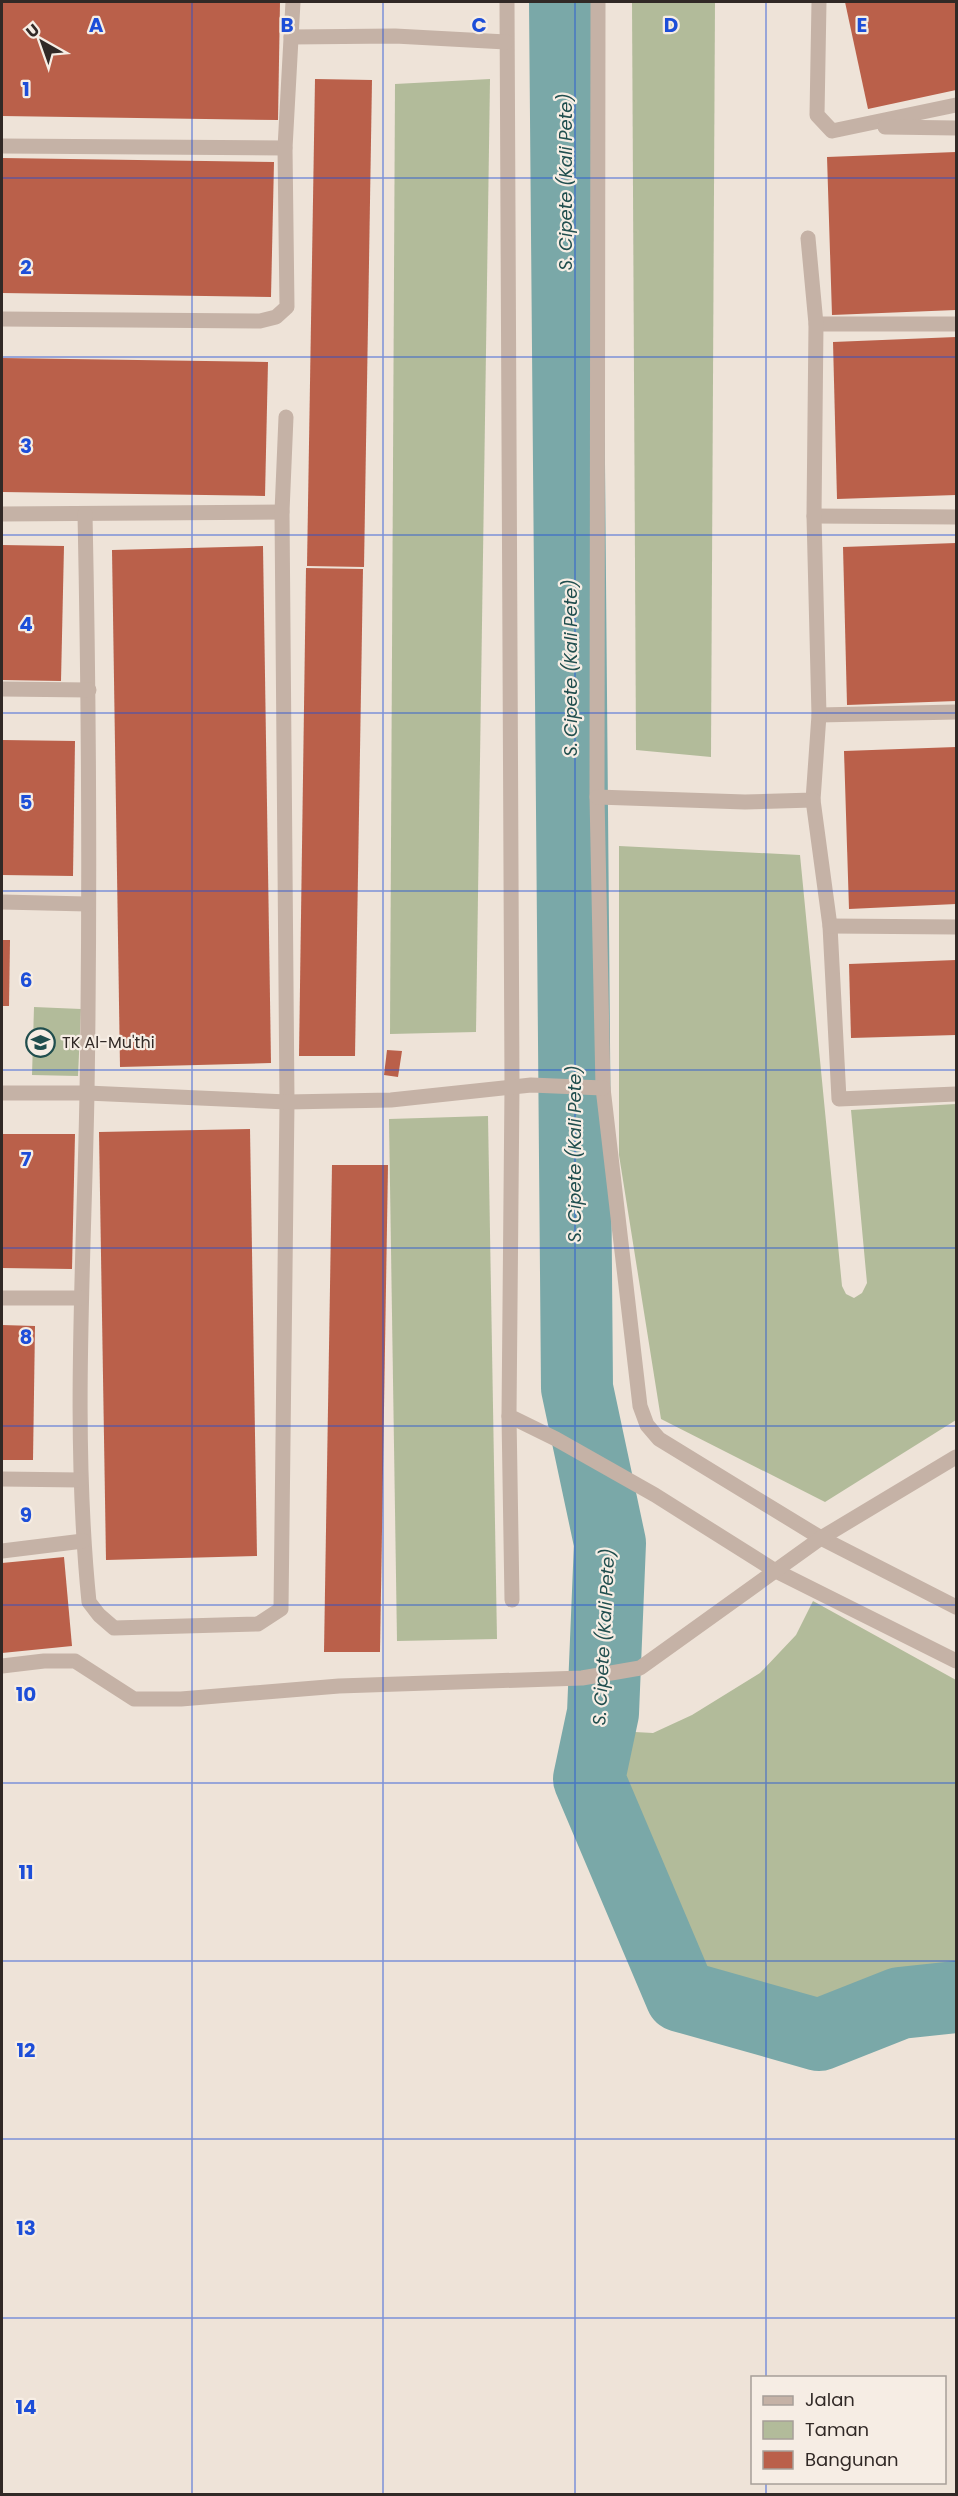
<svg xmlns="http://www.w3.org/2000/svg" width="958" height="2496" font-family="Poppins,sans-serif">
<style>
.green{fill:#b2bb9a}
.lines{fill:none;stroke-linecap:round;stroke-linejoin:round}
.river{stroke:#7aa8a8;stroke-width:72}
.building{fill:#ba604a}
.minor{stroke:#c5b2a6;stroke-width:15}
.grid{fill:none;stroke:#1d4ed8;stroke-width:1.5;stroke-opacity:0.55}
.labels{text-anchor:middle;stroke-width:4.5;stroke-linejoin:round;paint-order:stroke}
.poi-label{font-size:16px;fill:#312926;stroke:#f6ede4;text-anchor:start}
.water-label{font-size:18px;font-style:italic;fill:#204e4e;stroke:#f6ede4}
.grid-label{font-size:20px;text-anchor:middle;font-weight:bold;fill:#1d4ed8;stroke:#f6ede4;stroke-width:4.5;stroke-linejoin:round;paint-order:stroke}
</style>
<rect width="100%" height="100%" fill="#eee3d8"/>
<g class="green">
<polygon points="632,2 715,2 711,757 636,750"/>
<polygon points="490,79 476,1032 390,1034 395,84"/>
<polygon points="619,846 800,855 842,1286 846,1294 854,1298 862,1293 867,1283 851,1110 956,1104 956,1420 825,1502 661,1419 619,1155"/>
<polygon points="34,1007 81,1009 78,1076 32,1075"/>
<polygon points="488,1116 497,1639 397,1641 389,1119"/>
<polygon points="813,1601 956,1680 956,1979 891,1982 817,2016 692,1985 601,1775 617,1731 653,1733 692,1715 760,1673 796,1635"/>
</g>
<g class="lines">
<polyline class="river" points="565,2 577,1388 610,1543 603,1713 589,1779 681,1996 819,2035 900,2003 956,1997"/>
</g>
<g class="building">
<polygon points="2,2 280,2 278,120 2,116"/>
<polygon points="845,2 956,2 956,90 868,109"/>
<polygon points="315,79 372,80 364,567 307,566"/>
<polygon points="956,152 956,310 832,315 827,157"/>
<polygon points="2,158 274,162 271,297 2,293"/>
<polygon points="956,337 956,495 837,499 833,342"/>
<polygon points="2,358 268,362 265,496 2,492"/>
<polygon points="956,543 956,701 847,705 843,547"/>
<polygon points="2,545 64,546 61,681 2,680"/>
<polygon points="263,546 271,1063 120,1067 112,550"/>
<polygon points="306,568 363,569 355,1056 299,1056"/>
<polygon points="2,740 75,741 73,876 2,875"/>
<polygon points="956,747 956,904 849,909 844,751"/>
<polygon points="2,940 10,940 9,1006 2,1006"/>
<polygon points="956,960 956,1035 851,1038 849,964"/>
<polygon points="387,1050 402,1051 398,1077 384,1075"/>
<polygon points="250,1129 257,1556 106,1560 99,1132"/>
<polygon points="2,1134 75,1134 72,1269 2,1268"/>
<polygon points="332,1165 388,1165 380,1652 324,1652"/>
<polygon points="2,1325 35,1326 33,1460 2,1460"/>
<polygon points="64,1557 72,1646 2,1653 2,1563"/>
</g>
<g class="lines">
<g class="minor">
<polyline points="507,2 512,1087 509,1416 556,1439 655,1495 774,1570 956,1661"/>
<polyline points="598,2 597,797 603,1088 640,1406 647,1425 659,1439 821,1538 956,1607"/>
<polyline points="819,2 817,115 832,131 956,105"/>
<polyline points="291,37 395,36 506,42"/>
<polyline points="885,127 956,128"/>
<polyline points="2,146 285,148"/>
<polyline points="2,319 260,321 276,317 287,307 285,148 293,2"/>
<polyline points="816,324 956,324"/>
<polyline points="2,514 282,512"/>
<path d="M 85,514 C 89,707 90,900 87,1093 C 84,1263 72,1433 89,1602 L 99,1615 L 114,1628 L 258,1624 L 281,1609 L 287,1102 L 282,512 L 286,417"/>
<polyline points="814,516 956,517"/>
<polyline points="2,689 89,690"/>
<polyline points="819,715 956,712"/>
<polyline points="597,797 745,802 813,800 819,715 814,516 816,324 808,238"/>
<polyline points="813,800 830,926 839,1099 956,1094"/>
<polyline points="2,902 87,904"/>
<polyline points="830,926 956,927"/>
<polyline points="2,1093 87,1093 287,1102 391,1100 531,1085 603,1088"/>
<polyline points="2,1298 81,1298"/>
<polyline points="509,1416 512,1600"/>
<polyline points="2,1479 80,1480"/>
<polyline points="2,1551 83,1541"/>
<polyline points="2,1666 44,1661 75,1661 134,1699 181,1699 339,1686 582,1678 640,1668 821,1538 956,1457"/>
</g>
</g>
<path class="grid" d="M 192,2 L 192,2494M 383,2 L 383,2494M 575,2 L 575,2494M 766,2 L 766,2378M 2,178 L 956,178M 2,357 L 956,357M 2,535 L 956,535M 2,713 L 956,713M 2,891 L 956,891M 2,1070 L 956,1070M 2,1248 L 956,1248M 2,1426 L 956,1426M 2,1605 L 956,1605M 2,1783 L 956,1783M 2,1961 L 956,1961M 2,2139 L 956,2139M 2,2318 L 956,2318M 766,2482 L 766,2494"/>
<defs>
<symbol id="school-ring" viewBox="-11 -11 22 22"><circle r="9.5" fill="#f6ede4" stroke="#204e4e" stroke-width="1.5"/><path d="M0-5L7-2L0 1L-7-2ZM-4 1L0 2.5L4 1V4Q0 6-4 4Z" fill="#204e4e"/></symbol>
</defs>
<g fill-rule="evenodd">
<use href="#school-ring" x="24" y="1026" width="33" height="33"/>
</g>
<g class="labels">
<g class="poi-label">
<text x="62" y="1048">TK Al-Mu'thi</text>
</g>
<g class="water-label">
<text transform="translate(566 182) rotate(-90)" y="6">S. Cipete (Kali Pete)</text>
<text transform="translate(571 668) rotate(-90)" y="6">S. Cipete (Kali Pete)</text>
<text transform="translate(575 1154) rotate(-90)" y="6">S. Cipete (Kali Pete)</text>
<text transform="translate(604 1637) rotate(-87)" y="6">S. Cipete (Kali Pete)</text>
</g>
</g>
<g class="grid-label">
<text x="96" y="32">A</text>
<text x="287" y="32">B</text>
<text x="479" y="32">C</text>
<text x="671" y="32">D</text>
<text x="862" y="32">E</text>
<text x="26" y="96">1</text>
<text x="26" y="274">2</text>
<text x="26" y="453">3</text>
<text x="26" y="631">4</text>
<text x="26" y="809">5</text>
<text x="26" y="987">6</text>
<text x="26" y="1166">7</text>
<text x="26" y="1344">8</text>
<text x="26" y="1522">9</text>
<text x="26" y="1701">10</text>
<text x="26" y="1879">11</text>
<text x="26" y="2057">12</text>
<text x="26" y="2235">13</text>
<text x="26" y="2414">14</text>
</g>
<rect width="958" height="2496" fill="none" stroke="#312926" stroke-width="6"/>
<rect x="751" y="2376" width="195" height="108" fill="#f6ede4" stroke="#a79f98" stroke-width="1.5"/>
<rect x="763" y="2396" width="30" height="9" fill="#c5b2a6" stroke="#a79f98" stroke-width="1.5"/>
<text x="805" y="2406" font-size="18" fill="#312926">Jalan</text>
<rect x="763" y="2421" width="30" height="18" fill="#b2bb9a" stroke="#a79f98" stroke-width="1.5"/>
<text x="805" y="2436" font-size="18" fill="#312926">Taman</text>
<rect x="763" y="2451" width="30" height="18" fill="#ba604a" stroke="#a79f98" stroke-width="1.5"/>
<text x="805" y="2466" font-size="18" fill="#312926">Bangunan</text>
<g transform="translate(42 42) rotate(320)" stroke="#f6ede4" stroke-width="4.5" paint-order="stroke">
<path d="M0-4.5L10 22L0 15L-10 22Z" fill="#312926"/>
<text y="-9" font-size="16" font-weight="bold" text-anchor="middle" fill="#312926">U</text>
</g>
</svg>
